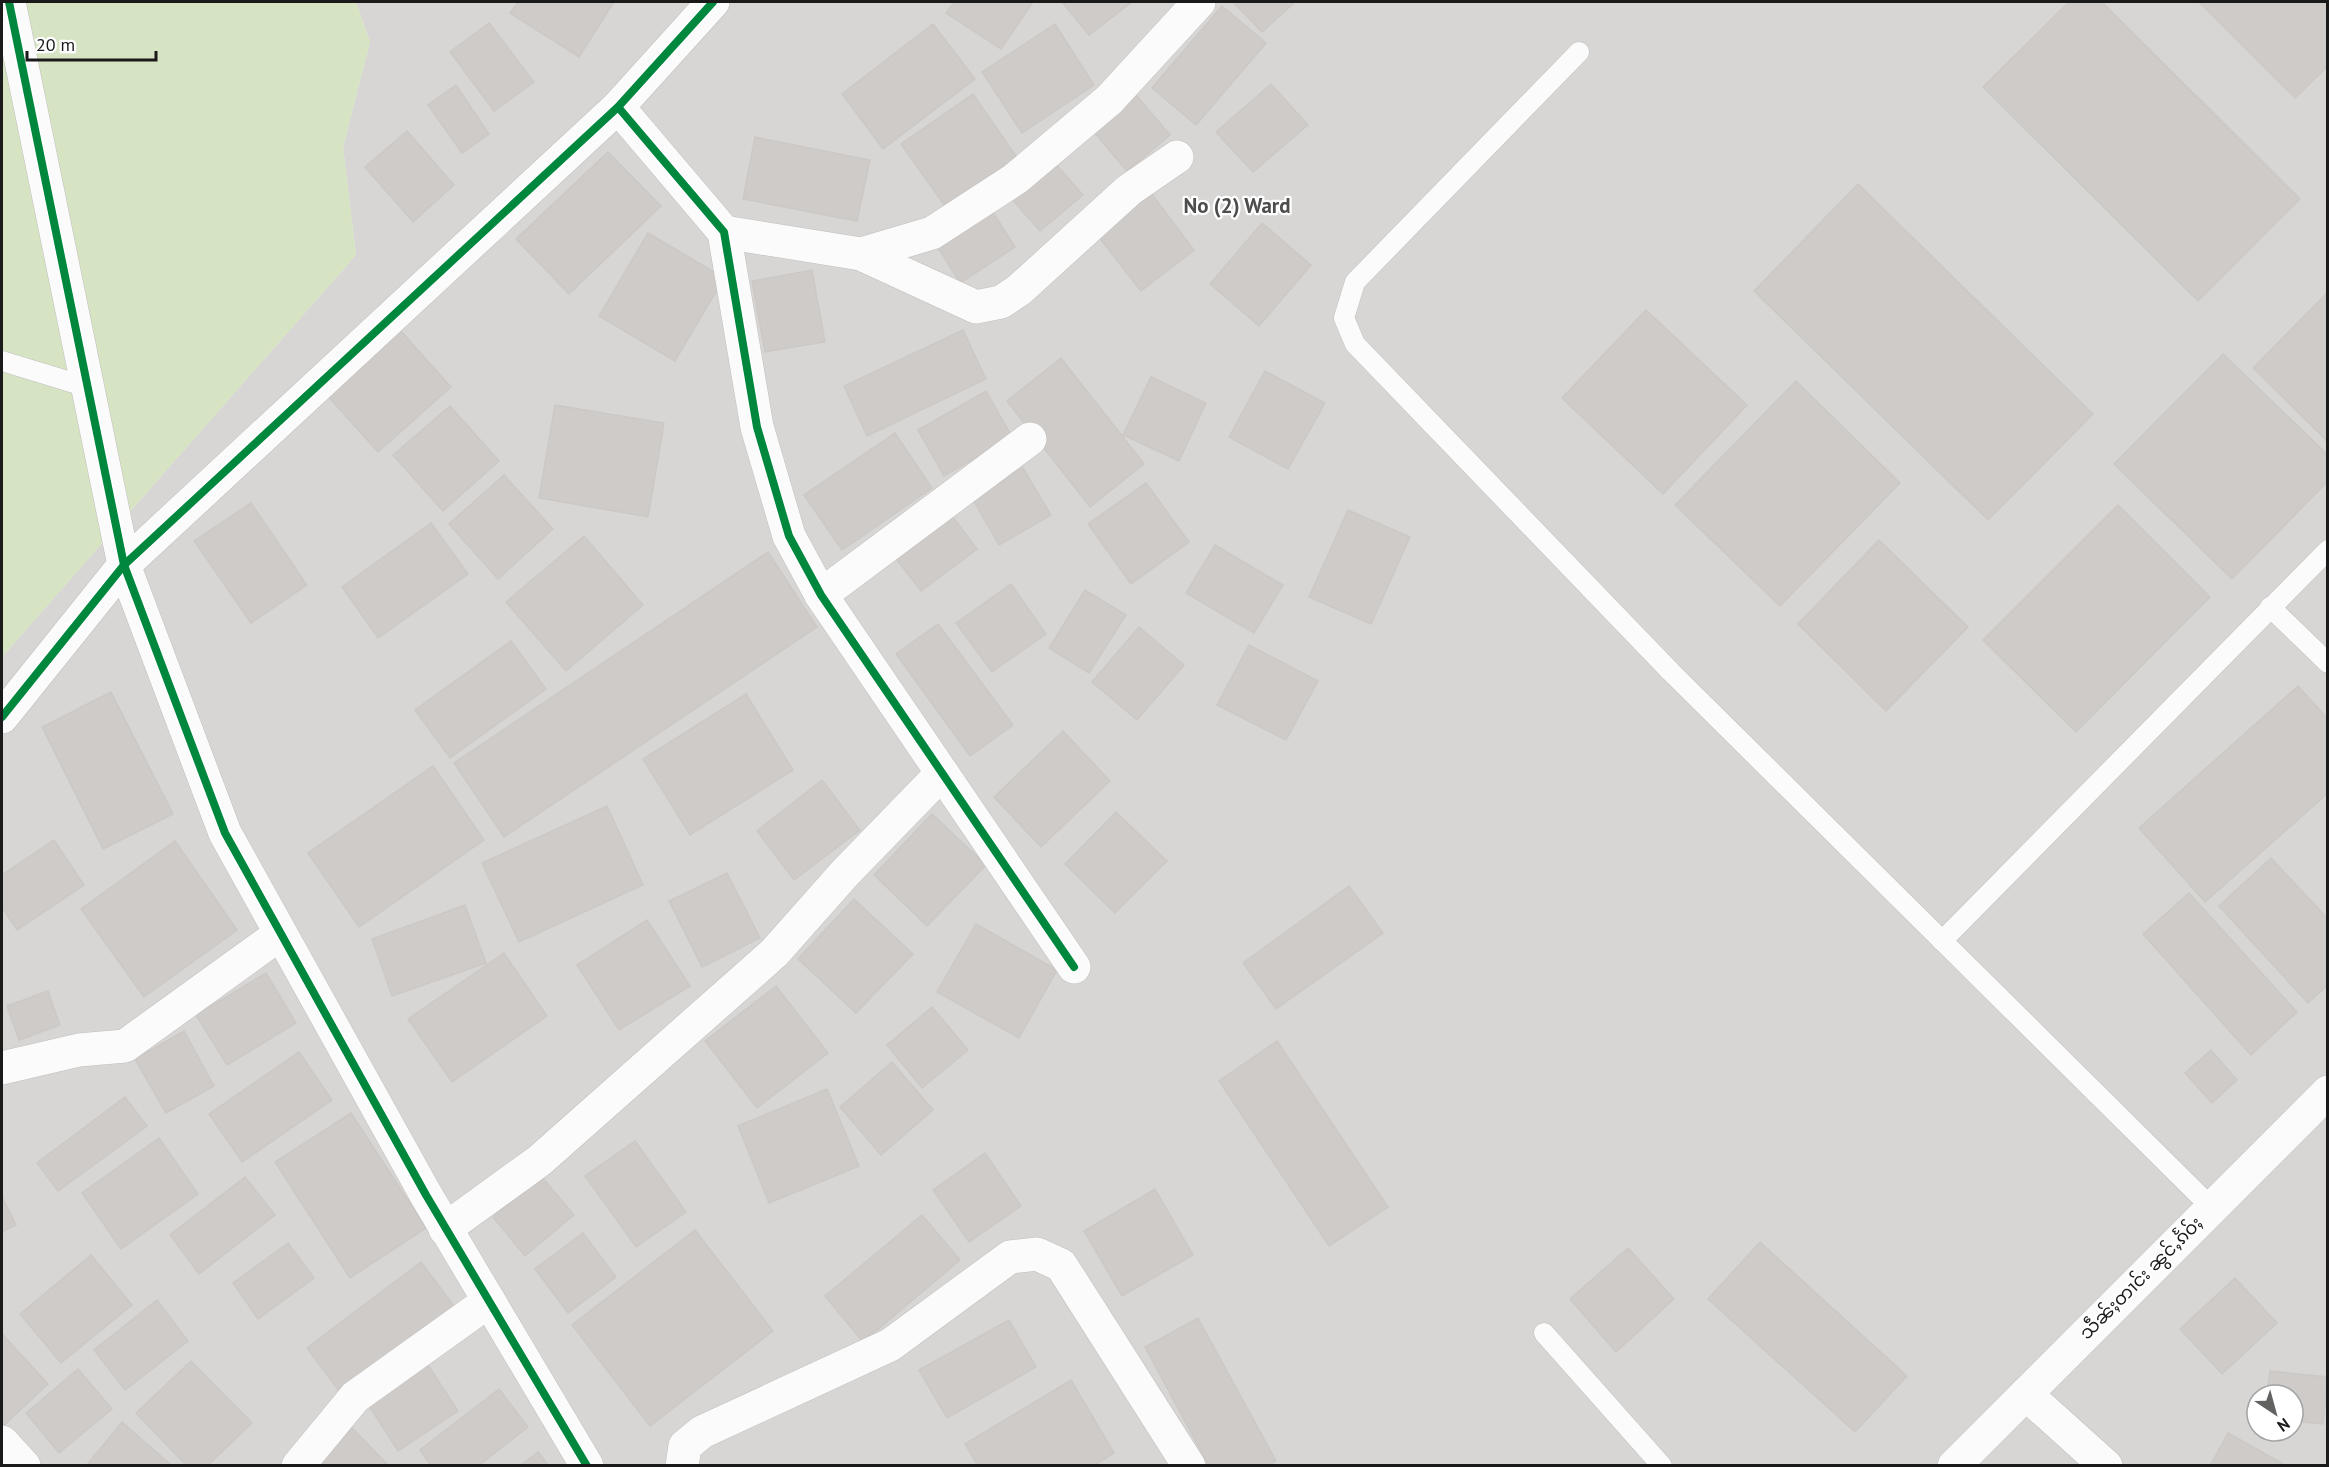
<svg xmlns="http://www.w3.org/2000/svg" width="2329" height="1467" font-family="'PT Sans','Noto Sans Myanmar',sans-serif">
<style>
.residential{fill:#d8d6d4;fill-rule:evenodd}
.grass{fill:#d6e4c4}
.building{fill:#cecbc8;stroke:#ccc8c5;stroke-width:1.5}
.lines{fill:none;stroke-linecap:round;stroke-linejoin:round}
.service-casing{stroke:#c0bfbd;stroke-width:21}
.minor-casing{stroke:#c0bfbd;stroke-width:34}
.tertiary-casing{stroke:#c0bfbd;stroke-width:34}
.service{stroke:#fcfbfb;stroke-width:20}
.minor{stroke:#fcfbfb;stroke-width:33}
.tertiary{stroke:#fcfbfb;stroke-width:33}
.cycleway-casing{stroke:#fff;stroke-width:11}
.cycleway{stroke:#00873e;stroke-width:8}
.labels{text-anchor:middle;stroke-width:4.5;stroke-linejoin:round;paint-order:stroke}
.street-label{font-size:18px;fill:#1a1a1a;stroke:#fff}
.quarter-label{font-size:21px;font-weight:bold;fill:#4d4d4d;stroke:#fff}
</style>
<rect width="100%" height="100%" fill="#e9e7e3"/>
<path class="residential" d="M 356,2 L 2327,2 L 2327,1465 L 2,1466 L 2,657 L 356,255 L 343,147 L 370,42 ZM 2257,1395 L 2293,1395 L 2293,1431 L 2257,1431 Z"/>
<polygon class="grass" points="2,2 356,2 370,42 343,147 356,255 2,657"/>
<g class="building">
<polygon points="518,2 614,2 579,57 510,13"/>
<polygon points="954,2 1033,2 1001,49 946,13"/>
<polygon points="1062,2 1132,2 1089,35"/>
<polygon points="1233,2 1293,2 1294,3 1262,32"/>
<polygon points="2069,2 2102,2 2300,199 2198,301 1983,87"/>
<polygon points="2199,2 2328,2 2328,66 2295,98"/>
<polygon points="1222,6 1266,43 1196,125 1152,88"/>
<polygon points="489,23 534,82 494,111 450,52"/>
<polygon points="933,24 975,79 883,149 842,94"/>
<polygon points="1055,24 1094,85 1022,133 982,72"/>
<polygon points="1271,84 1308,125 1253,172 1216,132"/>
<polygon points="456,85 489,134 462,153 428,105"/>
<polygon points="1130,88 1170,135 1127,171 1087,124"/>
<polygon points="973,94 1018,159 947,209 901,144"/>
<polygon points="407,131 454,185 413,222 365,167"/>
<polygon points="755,137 870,160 857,221 743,199"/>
<polygon points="608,152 661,206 569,294 516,239"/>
<polygon points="1053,161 1083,195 1040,231 1010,197"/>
<polygon points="1858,184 2093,414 1988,520 1754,291"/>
<polygon points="1148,189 1194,250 1141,291 1094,231"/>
<polygon points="989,206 1015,247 960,283 934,241"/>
<polygon points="1262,223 1311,265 1259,326 1210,284"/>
<polygon points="648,233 724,278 675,361 599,316"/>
<polygon points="812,270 825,342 765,352 752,281"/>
<polygon points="2328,292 2328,442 2253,368"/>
<polygon points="1646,310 1747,405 1663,494 1562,398"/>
<polygon points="398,328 451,387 378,452 325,393"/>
<polygon points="963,330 986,379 867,436 844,386"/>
<polygon points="2223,354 2328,455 2328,481 2232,579 2114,464"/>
<polygon points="1061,358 1144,464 1090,507 1007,401"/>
<polygon points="1265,371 1325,403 1288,469 1229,437"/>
<polygon points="1151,377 1206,403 1179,461 1123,435"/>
<polygon points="1796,381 1900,483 1780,606 1675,505"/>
<polygon points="986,391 1012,437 944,476 918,430"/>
<polygon points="555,405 664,423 648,517 539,498"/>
<polygon points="450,406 499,461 443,511 393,455"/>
<polygon points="895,433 932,488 842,550 804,495"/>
<polygon points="1023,468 1051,515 999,545 972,498"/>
<polygon points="504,475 553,529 498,579 449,524"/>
<polygon points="1146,483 1189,542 1131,584 1088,524"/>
<polygon points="251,503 307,585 251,623 194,541"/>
<polygon points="2118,505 2210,597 2076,732 1983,640"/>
<polygon points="1348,510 1410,537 1371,624 1309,597"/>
<polygon points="950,513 977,549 921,591 893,555"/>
<polygon points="431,523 468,574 378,638 342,587"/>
<polygon points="584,536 643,605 566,671 506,602"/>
<polygon points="1879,540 1968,627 1886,711 1798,624"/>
<polygon points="1215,545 1283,585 1254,633 1186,593"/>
<polygon points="768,552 817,627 504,837 454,763"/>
<polygon points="1011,584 1046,634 992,672 956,623"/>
<polygon points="1085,590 1126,615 1089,673 1049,648"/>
<polygon points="938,624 1013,725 970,756 896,654"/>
<polygon points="1139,627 1184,665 1137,720 1092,682"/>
<polygon points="511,641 546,689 450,758 415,710"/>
<polygon points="1249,645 1318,681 1286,740 1217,705"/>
<polygon points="2298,686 2328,719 2328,793 2205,902 2139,828"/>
<polygon points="111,692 173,814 103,849 42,727"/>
<polygon points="746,694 793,770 690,835 643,759"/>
<polygon points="1063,731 1110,781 1041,847 994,797"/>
<polygon points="433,766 484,840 359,927 308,853"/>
<polygon points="822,780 860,830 794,880 757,831"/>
<polygon points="607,806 643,885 519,942 482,863"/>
<polygon points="1116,812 1167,861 1115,913 1065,864"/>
<polygon points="932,814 986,865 927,926 874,875"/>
<polygon points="54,840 84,885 17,930 2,907 2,875"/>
<polygon points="175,841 237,930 144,997 81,909"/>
<polygon points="2271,858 2328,919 2328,985 2308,1003 2219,906"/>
<polygon points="727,873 760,938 702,967 669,901"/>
<polygon points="1349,886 1383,933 1276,1009 1243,963"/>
<polygon points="2189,893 2297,1012 2251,1055 2143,934"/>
<polygon points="854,899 913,954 856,1013 798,959"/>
<polygon points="465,905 486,963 392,996 372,939"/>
<polygon points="647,920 690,986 619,1030 577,965"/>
<polygon points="976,924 1057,970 1019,1038 937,992"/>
<polygon points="504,953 547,1016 452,1082 408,1019"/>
<polygon points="266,973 296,1023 227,1065 196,1015"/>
<polygon points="776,986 828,1053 757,1108 705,1041"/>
<polygon points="48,991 60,1025 19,1040 7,1006"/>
<polygon points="932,1007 968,1050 922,1088 887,1045"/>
<polygon points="184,1031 214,1086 166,1113 135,1059"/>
<polygon points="1277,1041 1388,1207 1329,1246 1219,1081"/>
<polygon points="2211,1050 2237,1080 2212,1103 2185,1073"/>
<polygon points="299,1052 332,1100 242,1162 209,1114"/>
<polygon points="892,1062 933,1110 881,1155 840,1107"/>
<polygon points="827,1089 859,1166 769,1203 738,1126"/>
<polygon points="125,1097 147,1126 58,1191 37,1163"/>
<polygon points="351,1113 426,1228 350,1278 275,1162"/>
<polygon points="159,1138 198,1194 121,1249 82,1193"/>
<polygon points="635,1141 686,1212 636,1247 585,1176"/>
<polygon points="985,1153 1021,1206 969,1242 933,1190"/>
<polygon points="541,1176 574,1215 525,1256 493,1217"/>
<polygon points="245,1177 275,1215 199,1274 170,1235"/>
<polygon points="1155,1189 1193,1255 1122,1296 1084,1231"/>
<polygon points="2,1197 16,1225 2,1232"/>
<polygon points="922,1215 960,1260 863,1342 825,1296"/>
<polygon points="695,1230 773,1331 650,1426 572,1325"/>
<polygon points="583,1233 616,1277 568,1313 535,1269"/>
<polygon points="1760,1242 1907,1376 1855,1432 1708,1299"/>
<polygon points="288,1243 314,1278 258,1319 233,1283"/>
<polygon points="1628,1248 1674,1299 1616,1352 1570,1299"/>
<polygon points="91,1255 132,1305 61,1363 20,1314"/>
<polygon points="421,1262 457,1310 342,1395 307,1348"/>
<polygon points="2235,1278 2277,1323 2222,1374 2180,1329"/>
<polygon points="157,1300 188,1341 125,1390 94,1350"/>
<polygon points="1198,1318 1276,1461 1267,1466 1209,1466 1145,1347"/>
<polygon points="1009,1320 1036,1367 947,1418 919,1370"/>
<polygon points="3,1335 48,1384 3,1426 2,1336"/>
<polygon points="424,1359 458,1411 398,1451 364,1398"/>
<polygon points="191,1361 252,1423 207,1466 187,1466 136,1413"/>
<polygon points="78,1369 112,1409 59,1453 26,1413"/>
<polygon points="2270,1371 2328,1377 2323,1424 2293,1421 2293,1395 2267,1395"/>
<polygon points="1071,1380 1114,1453 1093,1466 978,1466 965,1444"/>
<polygon points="499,1389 528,1427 478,1466 431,1466 420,1450"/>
<polygon points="122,1422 172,1466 86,1466"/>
<polygon points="352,1428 389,1466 314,1466"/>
<polygon points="2228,1433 2287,1466 2210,1466"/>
<polygon points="538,1452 549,1466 520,1466"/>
</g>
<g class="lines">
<defs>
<g id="service">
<polyline points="1579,52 1355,282 1344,318 1355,344 1671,672 2211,1207"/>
<polyline points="2,361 87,387"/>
<polyline points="2270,607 2328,663"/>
<polyline points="1942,941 2328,550"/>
<polyline points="1544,1333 1662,1466"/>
</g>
<g id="minor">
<polyline points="618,107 724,232 757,427 789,536 821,595 1074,967"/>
<polyline points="724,232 861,254 932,233 1015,179 1109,100 1199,2"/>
<polyline points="861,254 976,307 1001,302 1019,290 1129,190 1177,157"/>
<polyline points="821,595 1030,439"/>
<polyline points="2,717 124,565 618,107 713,2"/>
<polyline points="2,1068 79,1050 125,1046 280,934"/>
<polyline points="445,1229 539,1161 774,953 845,873 942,773"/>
<polyline points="2026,1394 2106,1466"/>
<polyline points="2,1442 24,1466"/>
<polyline points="298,1466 355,1397 489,1301"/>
<polyline points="682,1466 685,1446 702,1432 890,1345 1010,1257 1037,1254 1061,1265 1189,1466"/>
<polyline points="1954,1466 2328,1092"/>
</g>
<polyline id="tertiary" points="9,2 124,565 225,833 426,1195 587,1466"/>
</defs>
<use href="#service" class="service-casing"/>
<use href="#minor" class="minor-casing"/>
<use href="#tertiary" class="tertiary-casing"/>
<use href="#service" class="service"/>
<use href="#minor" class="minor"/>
<use href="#tertiary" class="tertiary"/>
<defs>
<g id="cycleway">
<polyline points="9,2 124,565 225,833 426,1195 587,1466"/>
<polyline points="618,107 724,232 757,427 789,536 821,595 1074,967"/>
<polyline points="2,717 124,565 618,107 713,2"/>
</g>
</defs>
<use href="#cycleway" class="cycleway-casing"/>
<use href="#cycleway" class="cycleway"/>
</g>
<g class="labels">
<g class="street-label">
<text transform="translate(2141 1278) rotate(-45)" y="6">သဵၼ်ႈတၢင်း ၼွင်ႇၵႅဝ်ႈ</text>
</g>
<g class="quarter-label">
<text x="1237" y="213">No (2) Ward</text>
</g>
</g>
<rect width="2329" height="1467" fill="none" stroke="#1a1a1a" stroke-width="6"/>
<g transform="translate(2275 1413) rotate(144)"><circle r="28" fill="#ffffff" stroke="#a3a3a3" stroke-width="1.5"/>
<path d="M0-4.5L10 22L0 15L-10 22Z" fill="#626260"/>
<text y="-9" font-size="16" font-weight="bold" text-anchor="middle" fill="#1a1a1a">N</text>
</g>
<path d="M27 51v9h129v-9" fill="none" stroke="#1a1a1a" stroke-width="3"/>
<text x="36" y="51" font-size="18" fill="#1a1a1a" stroke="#ffffff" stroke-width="4.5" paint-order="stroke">20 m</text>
</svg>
